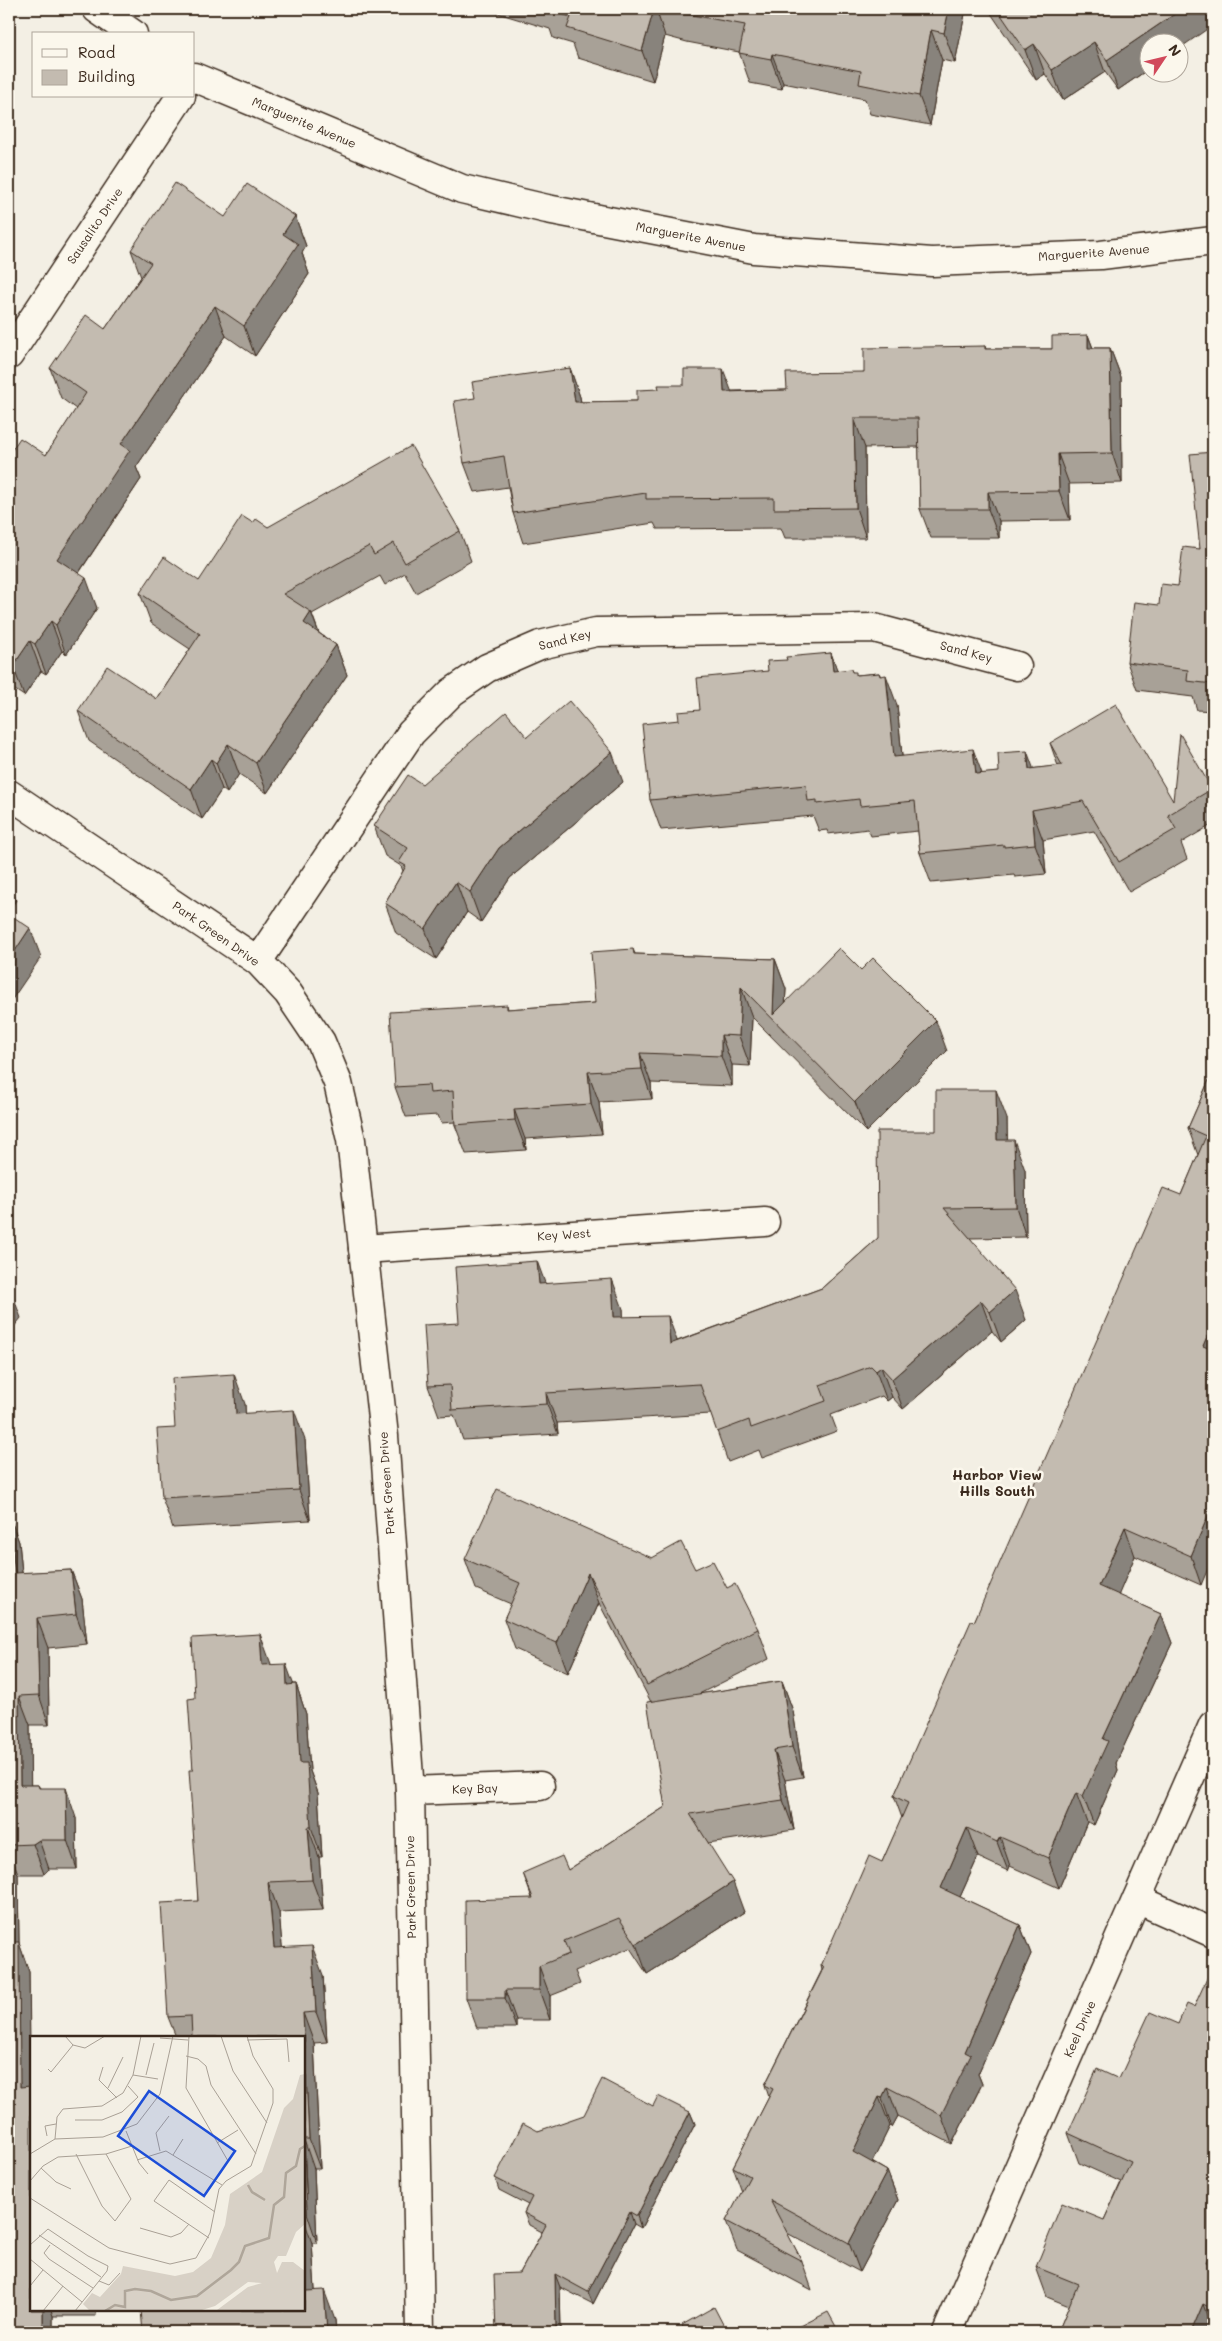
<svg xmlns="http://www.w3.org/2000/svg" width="1222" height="2341" font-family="Mali,sans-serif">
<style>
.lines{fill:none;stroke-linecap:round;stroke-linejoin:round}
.minor-casing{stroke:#3b2a1e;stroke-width:31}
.minor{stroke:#fbf7ec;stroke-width:28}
.wall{fill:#a8a197;stroke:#3b2a1e}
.shaded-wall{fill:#88837b;stroke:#3b2a1e}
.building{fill:#c3bbb0;stroke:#3b2a1e}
.labels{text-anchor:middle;stroke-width:5;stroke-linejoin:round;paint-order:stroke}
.street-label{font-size:12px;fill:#3b2a1e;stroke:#fbf7ec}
.neighbourhood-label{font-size:14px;font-weight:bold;fill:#3b2a1e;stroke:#fbf7ec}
.inset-river{fill:none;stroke:#afa69a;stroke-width:2.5}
.inset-road{fill:none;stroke:#a9a095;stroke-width:1}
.view{fill:#1d4ed8;fill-opacity:0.15;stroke:#1d4ed8;stroke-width:2.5}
.inset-edge{fill:none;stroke:#3b2a1e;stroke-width:2.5}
</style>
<rect width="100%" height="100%" fill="#f3efe4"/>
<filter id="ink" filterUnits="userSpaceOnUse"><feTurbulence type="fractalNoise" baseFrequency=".02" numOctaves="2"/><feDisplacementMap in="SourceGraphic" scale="10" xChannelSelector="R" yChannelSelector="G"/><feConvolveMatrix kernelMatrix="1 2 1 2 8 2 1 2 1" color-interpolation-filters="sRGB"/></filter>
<g filter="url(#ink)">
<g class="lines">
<defs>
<g id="minor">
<polyline points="97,9 133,34"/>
<polyline points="194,77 462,189 547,209 754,249 932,262 1101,255 1213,241"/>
<polyline points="9,355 181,96"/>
<polyline points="9,794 258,961 288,993 321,1042 338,1083 351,1140 384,1436 410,1791 420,2332"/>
<polyline points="258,961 411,733 452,692 487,668 540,645 596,632 874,628 1017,666"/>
<polyline points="363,1249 765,1222"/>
<polyline points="410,1791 540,1786"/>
<polyline points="1137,1899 1213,1933"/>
<polyline points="947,2332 1213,1725"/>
</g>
</defs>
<use href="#minor" class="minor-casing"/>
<use href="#minor" class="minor"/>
</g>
<g class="wall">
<polygon points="490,9 966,9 955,63 942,60 930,125 870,114 865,99 783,83 782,89 750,83 739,52 687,42 665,36 653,81 578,58 573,44 553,38 550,29 491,11"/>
<polygon points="988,9 1213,9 1150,42 1150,68 1118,90 1105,72 1063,100 1045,74 1036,80"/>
<polygon points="295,216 306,246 302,253 309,274 255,356 226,336 136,467 141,479 79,573 97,608 66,655 62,651 46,674 41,671 24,696 9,686 9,454 46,455 76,409 61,398 50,368 105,329 141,277 131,250 225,217"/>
<polygon points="1088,335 1093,348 1110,348 1121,377 1122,483 1069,484 1070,520 999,521 999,538 931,538 920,509 919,447 865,448 866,538 785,538 781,528 657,529 654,523 523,543 513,513 508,487 475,492 464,463 475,398 570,368 580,397 581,402 637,401 731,391 787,390 864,372 985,346 986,349 1052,349"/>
<polygon points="1213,452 1213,711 1197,710 1193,697 1137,690 1127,662 1178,586 1200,549"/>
<polygon points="253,523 268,527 460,531 471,561 416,593 405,573 385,585 380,576 312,614 319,633 336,645 347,675 267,793 239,774 227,793 222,789 202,819 89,741 78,711 157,699 190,649 151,623 140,593 199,581"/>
<polygon points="831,653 837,671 853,672 857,675 879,673 897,705 902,756 982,774 1058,766 1050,743 1173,801 1212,789 1213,792 1213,824 1181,843 1187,859 1129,892 1094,831 1043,840 1046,874 1015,877 1014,875 931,883 920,853 918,831 871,836 868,829 828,834 827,830 819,831 813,816 661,830 650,800 679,720 700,710 787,660"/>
<polygon points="527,737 623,782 510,878 481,922 467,912 436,959 396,933 385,903 403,871 401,866 385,856 374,826 422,784"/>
<polygon points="633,949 635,954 775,959 786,989 785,1003 861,970 947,1051 866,1132 752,1017 750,1066 732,1065 732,1086 651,1083 652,1099 599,1102 602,1134 525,1139 526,1150 466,1154 455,1125 455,1122 441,1123 438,1115 406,1117 395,1087 507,1005 508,1009 595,1003"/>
<polygon points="1213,1071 1201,1585 1135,1556 1118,1595 1161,1614 1172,1643 1116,1763 1118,1770 1094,1825 1087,1822 1059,1888 1010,1866 1008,1871 978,1857 960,1897 1020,1925 1031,1954 978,2074 982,2084 952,2144 898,2116 892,2127 890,2126 872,2162 887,2171 898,2200 860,2272 787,2233 802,2261 812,2290 737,2250 726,2221 742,2192 733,2167 769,2097 765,2085 822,1970 821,1966 882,1862 902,1818 894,1796 974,1622 1181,1195 1198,1155 1188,1128"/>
<polygon points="1007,1119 1007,1140 1025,1170 1026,1237 970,1238 1026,1320 1001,1342 992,1331 903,1409 892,1397 887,1401 882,1396 831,1415 837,1431 762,1458 759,1450 728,1462 711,1414 557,1423 558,1434 463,1440 454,1415 439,1416 428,1386 545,1283 623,1309 623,1317 677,1341 822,1288 878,1238 936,1131"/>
<polygon points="245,1404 245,1413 305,1440 310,1520 173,1528 162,1498 175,1428"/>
<polygon points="9,1515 19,1542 22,1573 71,1570 82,1599 87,1644 48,1648 49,1725 30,1725 30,1785 38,1785 40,1788 76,1818 77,1869 49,1869 44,1874 18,1874 19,1943 29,1972 31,2310 96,2310 96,2316 53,2316 53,2332 9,2332"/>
<polygon points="652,1558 695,1569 727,1588 758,1629 769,1659 699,1694 782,1681 793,1711 803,1777 785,1780 794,1830 708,1843 744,1912 647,1974 630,1948 575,1971 580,1984 550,1996 550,2020 516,2020 516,2028 477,2028 466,1998 532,1898 523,1873 568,1870 665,1807 651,1702 599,1603 568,1673 515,1649 504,1619 511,1604 476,1589 465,1559"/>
<polygon points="271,1665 294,1684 296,1684 306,1714 310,1771 318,1793 322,1857 319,1857 323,1910 279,1912 282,1947 323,1975 327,2042 314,2043 320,2169 314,2169 317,2243 312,2243 315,2291 335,2320 336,2332 143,2332 304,2310 304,2037 176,2037 168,2017 198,1901 193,1770 195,1698"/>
<polygon points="1213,1976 1213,2332 1058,2332 1069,2306 1047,2297 1036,2267 1104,2220 1121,2182 1079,2163 1068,2133 1119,2079 1178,2024 1194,2007"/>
<polygon points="653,2106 690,2112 695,2124 641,2228 634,2224 593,2304 560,2287 561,2332 496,2332 520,2273 542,2232 529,2225 524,2213 528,2205 499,2190 495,2178 538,2131"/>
</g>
<g class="shaded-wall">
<polygon points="654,9 656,9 665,36 653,81 642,51"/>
<polygon points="949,9 966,9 955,63 944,33"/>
<polygon points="1182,9 1213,9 1213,25 1180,48 1180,42 1150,42 1150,68 1118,90 1107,60"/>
<polygon points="931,30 942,60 930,125 919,96"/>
<polygon points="1094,42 1105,72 1063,100 1052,70"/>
<polygon points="1034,44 1045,74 1036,80 1025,50"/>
<polygon points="772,54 783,83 782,89 771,59"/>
<polygon points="295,216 306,246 302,253 309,274 255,356 244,326 283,234"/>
<polygon points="215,306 226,336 136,467 141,479 68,589 57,559 121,444"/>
<polygon points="1088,335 1099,365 1088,348"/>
<polygon points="1110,348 1121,377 1122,483 1112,453"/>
<polygon points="570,368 580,397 586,431 575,402"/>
<polygon points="723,369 734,398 724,392"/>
<polygon points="854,418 865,448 866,538 856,508"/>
<polygon points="1058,454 1069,484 1070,520 1059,491"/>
<polygon points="988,492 999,521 999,538 988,509"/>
<polygon points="86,578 97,608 66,655 56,625"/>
<polygon points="311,612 322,642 304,623"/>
<polygon points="51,621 62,651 46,674 35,644"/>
<polygon points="30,641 41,671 24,696 13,666"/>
<polygon points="336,645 347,675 267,793 256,763"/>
<polygon points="831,653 842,683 833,671"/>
<polygon points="879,673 889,700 886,675 897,705 905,787 894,757"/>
<polygon points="228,744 239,774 227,793 216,763"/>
<polygon points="973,749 984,779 976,774"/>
<polygon points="1027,751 1038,781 1029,769"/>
<polygon points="612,752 623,782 510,878 481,922 470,892 499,848"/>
<polygon points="211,759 222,789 202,819 191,789"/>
<polygon points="1032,810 1043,840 1046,874 1035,844"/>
<polygon points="9,881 16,900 9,911"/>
<polygon points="456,882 467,912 436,959 425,929"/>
<polygon points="30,928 41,957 9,1004 9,960"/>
<polygon points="775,959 786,989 784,1031 773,1015"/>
<polygon points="741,987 752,1017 750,1066 739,1036"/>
<polygon points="936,1021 947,1051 866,1132 855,1102"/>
<polygon points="721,1035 732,1065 732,1086 721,1056"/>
<polygon points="640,1053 651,1083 652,1099 642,1069"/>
<polygon points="588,1072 599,1102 602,1134 591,1104"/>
<polygon points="996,1090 1007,1119 1008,1170 997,1140"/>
<polygon points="514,1109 525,1139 526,1150 515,1120"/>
<polygon points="1014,1140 1025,1170 1026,1237 1016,1207"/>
<polygon points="537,1261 548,1291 539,1284"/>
<polygon points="612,1279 623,1309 625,1347 614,1317"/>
<polygon points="10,1288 21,1318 9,1333 9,1290"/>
<polygon points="1015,1290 1026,1320 1001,1342 990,1312"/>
<polygon points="981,1301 992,1331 903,1409 892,1379"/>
<polygon points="668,1316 679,1346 670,1344"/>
<polygon points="1213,1322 1213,1374 1203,1346"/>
<polygon points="881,1367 892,1397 887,1401 876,1371"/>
<polygon points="234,1374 245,1404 247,1444 236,1414"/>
<polygon points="546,1393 557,1423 558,1434 547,1404"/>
<polygon points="294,1410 305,1440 310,1520 299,1490"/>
<polygon points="1213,1504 1213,1557 1201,1585 1191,1556"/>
<polygon points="9,1515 19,1542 25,1602 15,1573"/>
<polygon points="1125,1527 1135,1556 1110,1615 1099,1586"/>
<polygon points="71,1570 82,1599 87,1644 76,1614"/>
<polygon points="588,1573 599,1603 568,1673 557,1643"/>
<polygon points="1161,1614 1172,1643 1116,1763 1118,1770 1094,1825 1083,1796 1103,1739"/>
<polygon points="37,1618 48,1648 49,1725 39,1695"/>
<polygon points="260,1634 271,1664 273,1695 262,1665"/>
<polygon points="286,1664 296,1691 296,1684 306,1714 310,1771 318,1793 322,1857 311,1827 287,1685"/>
<polygon points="782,1681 793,1711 803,1777 792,1747"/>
<polygon points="19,1696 30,1725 31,1815 20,1785"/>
<polygon points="774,1750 785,1780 794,1830 783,1800"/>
<polygon points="66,1788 76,1818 77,1869 67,1840"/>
<polygon points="1076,1793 1087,1822 1059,1888 1048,1858"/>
<polygon points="308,1827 319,1857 323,1910 312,1880"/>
<polygon points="967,1828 978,1857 951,1917 941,1888"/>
<polygon points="1000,1837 1010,1866 1008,1871 997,1842"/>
<polygon points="39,1840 49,1869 44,1874 33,1844"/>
<polygon points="9,1847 18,1874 19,1943 29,1972 31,2116 20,2087 9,1944"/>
<polygon points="268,1882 279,1912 285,1977 274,1948"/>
<polygon points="733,1882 744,1912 647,1974 636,1944"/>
<polygon points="1020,1925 1031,1954 978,2074 982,2084 952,2144 941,2115 965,2052"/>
<polygon points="312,1946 323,1975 327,2042 316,2012"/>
<polygon points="539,1966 550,1996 550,2020 539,1990"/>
<polygon points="505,1990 516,2020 516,2028 505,1998"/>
<polygon points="303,2013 314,2043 320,2169 309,2139"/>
<polygon points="887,2087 898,2116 892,2127 882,2098"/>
<polygon points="879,2097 890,2126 863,2181 853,2152"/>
<polygon points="690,2112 695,2124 641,2228 637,2216"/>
<polygon points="304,2140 314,2169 317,2243 307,2213"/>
<polygon points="887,2171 898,2200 860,2272 849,2243"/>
<polygon points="630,2212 634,2224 593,2304 588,2292"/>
<polygon points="304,2220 312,2243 317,2321 306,2291 304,2249"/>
<polygon points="1213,2246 1213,2283 1206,2262"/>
<polygon points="555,2274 560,2287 561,2332 557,2332 556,2330"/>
<polygon points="324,2290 335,2320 336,2332 327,2332"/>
<polygon points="1203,2304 1213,2332 1191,2332"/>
<polygon points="43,2310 51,2310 53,2316 53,2332 43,2332"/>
</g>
<g class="building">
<polygon points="544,9 654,9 642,51 567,28 571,17"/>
<polygon points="664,9 949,9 944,33 931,30 919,96 859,84 861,71 772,54 771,59 739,53 745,25 676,12"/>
<polygon points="997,9 1182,9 1107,60 1094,42 1052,70 1034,44 1025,50"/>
<polygon points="175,183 225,217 247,184 295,216 283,234 298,244 244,326 215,306 121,444 130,450 57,559 86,578 56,625 51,621 35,644 30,641 13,666 9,663 9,454 20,438 46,455 86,393 50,368 86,315 105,329 151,263 131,250"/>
<polygon points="1088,335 1088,348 1110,348 1112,453 1058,454 1059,491 988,492 988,509 920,509 918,418 854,418 856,508 774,509 774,498 646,499 646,493 513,513 504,456 464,463 454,401 475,398 472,382 570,368 575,402 637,401 637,390 659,389 658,385 684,385 684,369 723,369 724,392 787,390 786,373 864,372 864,348 985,346 985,349 1052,349 1052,336"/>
<polygon points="411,446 460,531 405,563 394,543 374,555 369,546 283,594 311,612 304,623 336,645 256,763 228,744 216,763 211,759 191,789 78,711 107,666 157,699 200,634 140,593 164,557 199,581 242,516 253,523 256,519 268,527"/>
<polygon points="1213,452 1213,684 1187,681 1188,670 1127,662 1134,602 1159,605 1161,584 1178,586 1183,547 1200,549 1190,454"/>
<polygon points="831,653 833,671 851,669 852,672 856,672 856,675 879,673 880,676 886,675 894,757 973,749 976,774 999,772 998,753 1027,751 1029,769 1062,765 1050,743 1116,704 1173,801 1180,734 1212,789 1168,815 1176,829 1119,862 1083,801 1032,810 1035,844 1004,847 1004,845 920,853 915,801 860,806 859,799 817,804 817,800 808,801 806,785 650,800 642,724 679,720 678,712 700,710 697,678 768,671 767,661 787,660 786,657"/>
<polygon points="569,701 612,752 499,848 470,892 456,882 425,929 385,903 406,866 399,862 408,848 374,826 408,775 422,784 506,712 527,737"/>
<polygon points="9,914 30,928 9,960"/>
<polygon points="839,948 861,970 873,958 936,1021 855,1102 741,987 739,1036 721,1035 721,1056 640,1053 642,1069 588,1072 591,1104 514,1109 515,1120 455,1125 453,1091 430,1093 429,1085 395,1087 390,1012 507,1005 507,1009 595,1003 591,952 633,949 634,954 775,959 773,1015"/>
<polygon points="1213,1071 1213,1322 1203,1346 1213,1350 1213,1504 1191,1556 1125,1527 1099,1586 1161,1614 1103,1739 1108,1741 1083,1796 1076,1793 1048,1858 1000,1837 997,1842 967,1828 941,1888 1020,1925 965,2052 971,2055 941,2115 887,2087 882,2098 879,2097 853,2152 887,2171 849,2243 770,2200 802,2261 726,2221 750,2176 733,2167 773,2089 765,2085 824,1967 821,1966 869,1856 882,1862 908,1803 894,1796 971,1621 974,1622 1163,1188 1181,1195 1206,1136 1188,1128"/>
<polygon points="936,1090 996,1090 997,1140 1014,1140 1016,1207 944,1208 1015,1290 990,1312 981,1301 892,1379 881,1367 876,1371 871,1366 820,1385 826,1401 751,1428 749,1420 717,1432 700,1384 546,1393 547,1404 452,1410 450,1385 428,1386 424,1325 459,1323 455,1267 537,1261 539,1284 612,1279 614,1317 668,1316 670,1344 822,1288 878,1238 877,1131 936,1131"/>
<polygon points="234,1374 236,1414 294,1410 299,1490 162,1498 157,1429 175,1428 172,1378"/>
<polygon points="497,1489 652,1558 681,1542 695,1569 713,1561 727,1588 735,1584 758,1629 647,1685 588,1573 557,1643 504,1619 520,1583 465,1559"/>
<polygon points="9,1519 15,1573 71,1570 76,1614 37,1618 39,1695 19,1696 20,1785 38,1785 39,1788 66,1788 67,1840 39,1840 33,1844 9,1845"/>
<polygon points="260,1634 262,1665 286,1664 287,1685 296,1684 300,1763 307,1763 311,1827 308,1827 312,1880 268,1882 274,1948 312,1946 316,2012 303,2013 309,2139 304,2139 304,2037 192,2037 191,2016 168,2017 161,1903 198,1901 189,1770 193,1770 188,1699 195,1698 192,1638"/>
<polygon points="782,1681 792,1747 774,1750 783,1800 690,1814 733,1882 636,1944 619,1918 564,1941 569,1954 539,1966 539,1990 505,1990 505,1998 466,1998 465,1900 533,1898 523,1873 562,1856 568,1870 665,1807 647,1702"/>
<polygon points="9,1942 19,1942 20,2087 31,2086 31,2310 43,2310 43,2332 9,2332"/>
<polygon points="1209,1974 1213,1976 1213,2246 1206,2262 1213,2265 1213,2309 1203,2304 1191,2332 1058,2332 1078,2284 1036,2267 1062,2203 1104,2220 1131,2162 1068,2133 1097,2069 1119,2079 1150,2012 1178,2024 1187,2004 1194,2007"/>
<polygon points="602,2079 653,2106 658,2096 690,2112 637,2216 630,2212 588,2292 555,2274 556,2330 547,2330 547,2332 496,2332 494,2274 520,2273 546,2225 524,2213 532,2197 495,2178 523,2123 538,2131 584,2115"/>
<polygon points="304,2145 307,2213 304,2213"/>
<polygon points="304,2249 306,2291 324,2290 327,2332 143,2332 141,2310 304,2310"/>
<polygon points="714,2307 727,2332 685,2332 682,2325"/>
<polygon points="828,2312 839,2332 789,2332"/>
</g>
</g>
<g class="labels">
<g class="street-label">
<text transform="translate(304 123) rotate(23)" y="4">Marguerite Avenue</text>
<text transform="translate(95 226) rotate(-56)" y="4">Sausalito Drive</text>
<text transform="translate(691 237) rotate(11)" y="4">Marguerite Avenue</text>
<text transform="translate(1094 253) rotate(-4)" y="4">Marguerite Avenue</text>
<text transform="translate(565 640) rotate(-14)" y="4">Sand Key</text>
<text transform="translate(966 652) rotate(15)" y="4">Sand Key</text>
<text transform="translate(216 934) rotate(35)" y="4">Park Green Drive</text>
<text transform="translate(564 1235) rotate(-4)" y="4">Key West</text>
<text transform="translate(387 1483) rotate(-94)" y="4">Park Green Drive</text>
<text transform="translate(475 1789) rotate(-2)" y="4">Key Bay</text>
<text transform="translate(411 1887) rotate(-91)" y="4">Park Green Drive</text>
<text transform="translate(1080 2029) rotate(-66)" y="4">Keel Drive</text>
</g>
<g class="neighbourhood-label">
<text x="997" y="1480">Harbor View<tspan x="997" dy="16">Hills South</tspan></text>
</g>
</g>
<g transform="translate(30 2036)">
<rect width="275" height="275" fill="#f3efe4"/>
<path d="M 275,38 L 275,188 L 266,196 L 256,220 L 248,220 L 244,226 L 247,237 L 252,226 L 263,226 L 275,235 L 275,274 L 187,274 L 218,251 L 232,247 L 218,246 L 185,270 L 172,274 L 59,274 L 53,268 L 62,257 L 70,261 L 91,238 L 93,230 L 145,240 L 163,236 L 181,222 L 195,189 L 200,158 L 232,136 L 254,72 L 263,63 L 270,39 Z" fill="#d8d1c6"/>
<path class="inset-river" d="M 218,149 L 222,156 L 235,164M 75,275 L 85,269 L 95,271 L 95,255 L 105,253 L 121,255 L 141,264 L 167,260 L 201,234 L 209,226 L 215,210 L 239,202 L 244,169 L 254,161 L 256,137 L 266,130 L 270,113 L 275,110"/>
<path class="inset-road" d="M 35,0 L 43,9 L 55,12 L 75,0M 159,0 L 156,52 L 198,125M 191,0 L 203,35 L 237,87M 130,2 L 158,4M 217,4 L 257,3 L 259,26M 156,20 L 168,23 L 176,30 L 181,49 L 226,118M 73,31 L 69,44 L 87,62M 18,33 L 21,36 L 43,9M 103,39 L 128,43M 116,39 L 124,7M 78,52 L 93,21M 45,84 L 72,84 L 92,76 L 108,61 L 98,50M 96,95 L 109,127 L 118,138M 17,100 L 15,90 L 26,88M 25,103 L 27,81 L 33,73 L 72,70 L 93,57 L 103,39 L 111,0M 187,107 L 208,94M 130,115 L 126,97 L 139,80M 0,118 L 25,103 L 73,101 L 107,88 L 130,58 L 143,0M 46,118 L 72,170 L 85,185 L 101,163 L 76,118M 143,119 L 153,103M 107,124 L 136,115 L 192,149M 11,132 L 26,146 L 41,153M 0,145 L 13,130 L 28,121 L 76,118 L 102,110M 0,162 L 79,212 L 140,228 L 166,222 L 180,197 L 189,153 L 196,145 L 221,130 L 243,67 L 243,53 L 223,20 L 217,0M 110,192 L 141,201 L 151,197 L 159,188M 9,199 L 71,241M 179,202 L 124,165 L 139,144 L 185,176M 0,209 L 18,193 L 58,220 L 78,230 L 77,235 L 45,275M 20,209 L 14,217 L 19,223 L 63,252M 0,223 L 52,266M 69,245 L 79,249 L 90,237M 0,250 L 13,234M 13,275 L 33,250"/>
<path class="view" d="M 119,55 L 205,115 L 174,160 L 88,100 Z"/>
<rect width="275" height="275" class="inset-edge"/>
</g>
<rect width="1222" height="2341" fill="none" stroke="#fbf7ec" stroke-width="30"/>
<rect x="15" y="15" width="1192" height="2311" fill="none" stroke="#3b2a1e" stroke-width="2" filter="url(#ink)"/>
<rect x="32" y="32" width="162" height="65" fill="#fbf7ec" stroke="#aea59a"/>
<rect x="42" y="49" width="25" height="8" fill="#fbf7ec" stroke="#aea59a"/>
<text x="78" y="58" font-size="15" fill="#3b2a1e">Road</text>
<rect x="42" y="70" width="25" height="15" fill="#c3bbb0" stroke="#aea59a"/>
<text x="78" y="82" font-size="15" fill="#3b2a1e">Building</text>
<g transform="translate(1164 58) rotate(55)"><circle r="24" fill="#fbf7ec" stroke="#aea59a"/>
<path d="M0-4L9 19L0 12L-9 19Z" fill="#d1495b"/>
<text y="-8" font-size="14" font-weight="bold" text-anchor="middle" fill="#3b2a1e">N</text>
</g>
</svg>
